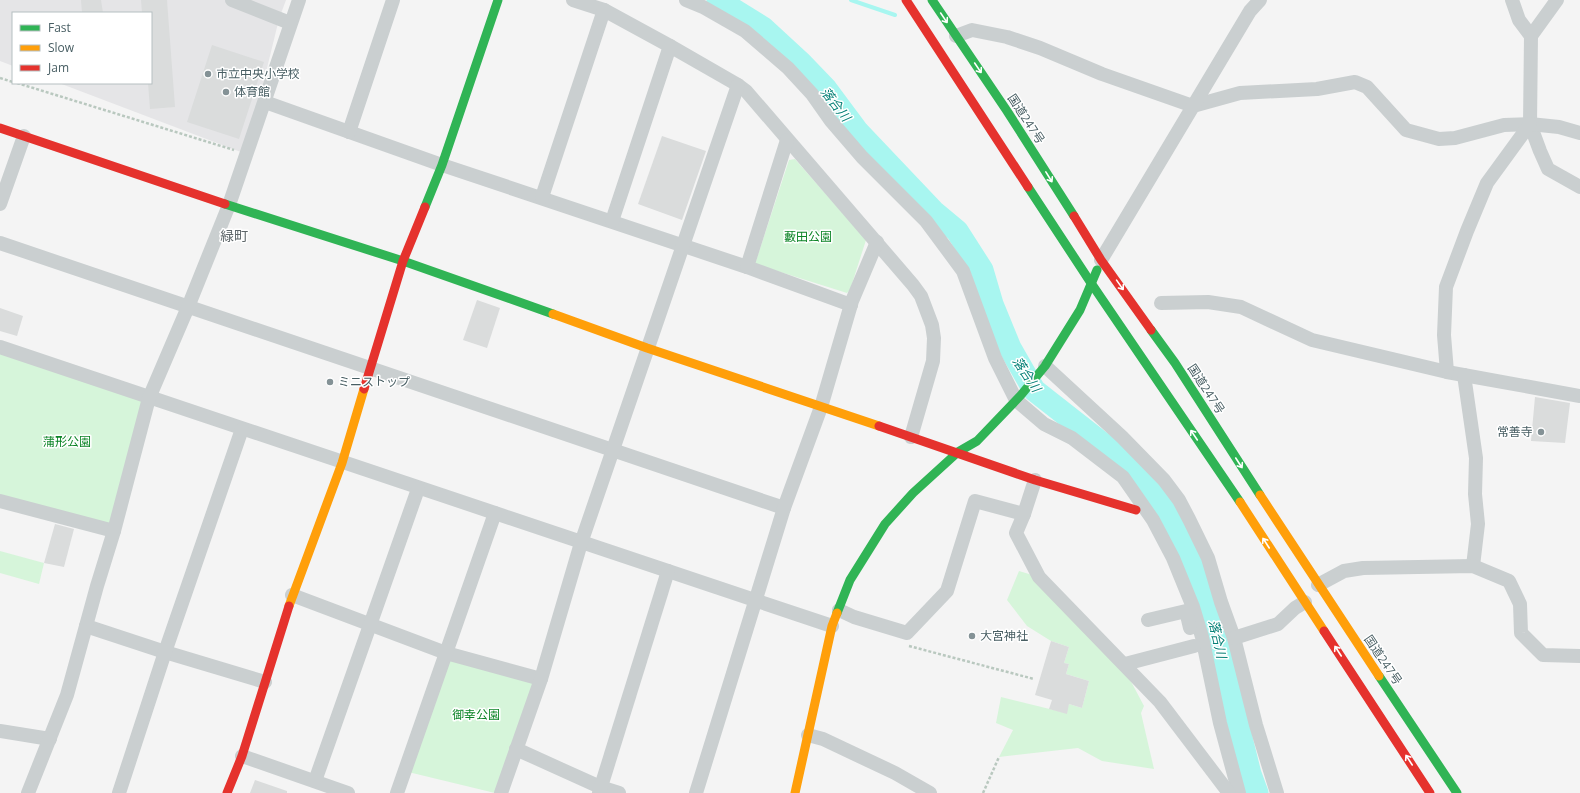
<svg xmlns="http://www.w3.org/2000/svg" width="1580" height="793" font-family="'Open Sans','Noto Sans JP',sans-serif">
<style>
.education{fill:#e5e5e7}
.green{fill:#d6f5da}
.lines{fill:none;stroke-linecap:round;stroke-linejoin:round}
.stream{stroke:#a8f6f0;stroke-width:4}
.river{stroke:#a8f6f0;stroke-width:23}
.building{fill:#dadcdc}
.path{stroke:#b9c8bf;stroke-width:2.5;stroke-dasharray:3 2;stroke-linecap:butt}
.street{stroke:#cacfd0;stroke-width:14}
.fast{stroke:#30b455;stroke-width:9}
.slow{stroke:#ff9f0a;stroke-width:9}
.jam{stroke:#e5322d;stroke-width:9}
.oneway{stroke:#fff}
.poi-dot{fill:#849296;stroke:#fff;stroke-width:1.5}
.labels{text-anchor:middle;stroke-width:3;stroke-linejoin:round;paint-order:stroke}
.poi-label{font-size:12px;fill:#485e63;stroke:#fff;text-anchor:start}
.street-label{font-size:12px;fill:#485e63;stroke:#fff}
.park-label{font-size:12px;fill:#0c8426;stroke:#fff}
.water-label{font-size:13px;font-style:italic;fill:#068177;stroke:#fff}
.quarter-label{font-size:14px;fill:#5e6669;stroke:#fff}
</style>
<rect width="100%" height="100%" fill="#f4f4f4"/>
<polygon class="education" points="0,0 286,0 279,19 246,154 59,83 151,83 151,13 13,13 13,66 0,61"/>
<g class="green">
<polygon points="795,159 866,240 850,290 847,293 755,264 789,160"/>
<polygon points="0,347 149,398 114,531 0,501"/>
<polygon points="0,551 44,563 39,584 0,573"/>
<polygon points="1019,571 1039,577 1118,657 1144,706 1141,713 1154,769 1102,761 1078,748 999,757 1013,730 996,723 1001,697 1066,713 1069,704 1082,708 1089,681 1066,674 1069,664 1064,663 1069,647 1051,641 1027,626 1007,600"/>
<polygon points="446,653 541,679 495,793 404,771"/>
</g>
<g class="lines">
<polyline class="stream" points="851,0 895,15"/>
<polyline class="river" points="718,0 763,28 801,63 826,89 858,132 933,211 957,231 982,270 992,304 1010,348 1034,390 1122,459 1156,495 1178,531 1210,601 1243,746 1250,774 1257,793"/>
</g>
<g class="building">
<polygon points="81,0 101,0 103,13 82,13"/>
<polygon points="141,0 167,0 175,107 150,109 148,83 151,83 151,13 142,13"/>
<polygon points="212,45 264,62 239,139 187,122"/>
<polygon points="662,136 706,151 682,220 638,204"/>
<polygon points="477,300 500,308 487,348 463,340"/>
<polygon points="0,308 23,316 17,336 0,331"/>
<polygon points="1535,397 1570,403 1565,443 1531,441"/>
<polygon points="55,524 74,529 64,567 44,563"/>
<polygon points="1051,641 1069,647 1064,663 1069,664 1066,674 1089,681 1082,708 1069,704 1067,714 1049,709 1052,700 1035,695"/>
<polygon points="255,780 287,791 287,793 250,793"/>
</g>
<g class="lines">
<g class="path">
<polyline points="0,78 13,82"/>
<polyline points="17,83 234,150"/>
<polyline points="909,646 1034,679"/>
<polyline points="983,793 999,757"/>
</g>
<g class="street">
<polyline points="232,0 290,23"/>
<polyline points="573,0 604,10 670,46 738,85 746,91 913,285 921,296 932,325 934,338 933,361 911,437"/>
<polyline points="686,0 703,7 745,31 788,68 812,94 831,121 862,157 926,221 963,271 995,358 1016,400 1044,424 1072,438 1123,477 1153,520 1173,558 1193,607 1202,637 1220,723 1239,793"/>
<polyline points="1512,0 1519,20 1531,36"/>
<polyline points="1557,0 1531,36 1530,124 1540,151 1548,169 1580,187"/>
<polyline points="956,36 972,30 1007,37 1040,48 1102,74 1193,106 1240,93 1317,89 1355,82 1367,87 1406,130 1439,139 1455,138 1504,125 1530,124 1559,127 1580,133"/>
<polyline points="265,102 442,165 747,267 851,305"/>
<polyline points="349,132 393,0"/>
<polyline points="542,197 604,10"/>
<polyline points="0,204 24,136"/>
<polyline points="612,221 670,46"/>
<polyline points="0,243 784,508"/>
<polyline points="1101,260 1250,11 1260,0"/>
<polyline points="747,267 787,140"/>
<polyline points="1161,303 1208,302 1241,307 1312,340 1447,372 1580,396"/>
<polyline points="0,347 832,626"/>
<polyline points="1045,366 1122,437 1164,480 1179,500 1189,519 1208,558 1221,602 1234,638 1256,725 1277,793"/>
<polyline points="1447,372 1444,335 1446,287 1467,231 1487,183 1530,124"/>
<polyline points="1464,375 1476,458 1475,494 1478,524 1473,566"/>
<polyline points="0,501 114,531"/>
<polyline points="1024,514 1016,533 1039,577 1160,702 1229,793"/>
<polyline points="1318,585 1344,571 1363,568 1473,566 1509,581 1520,604 1521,633 1543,655 1580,656"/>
<polyline points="292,595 446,653 541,679"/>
<polyline points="839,610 854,617 907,633 947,591 975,501 1024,514 1035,480"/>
<polyline points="1148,620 1186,611 1190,628"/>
<polyline points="86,626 165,652 265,682"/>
<polyline points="1234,638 1278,624 1295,608 1305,602"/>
<polyline points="1125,664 1194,646"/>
<polyline points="0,731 50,739"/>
<polyline points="808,735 823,739 895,773 930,793"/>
<polyline points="516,749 600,787 619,793"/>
<polyline points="242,756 348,793"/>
<polyline points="315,781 418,489"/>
<polyline points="28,793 67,695 97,586 114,531 149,398 188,307 229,205 299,0"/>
<polyline points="119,793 165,652 242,429"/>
<polyline points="397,793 495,513"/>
<polyline points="501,793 541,679 581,543 738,85"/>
<polyline points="599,793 668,571"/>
<polyline points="696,793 784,508 821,407 852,301 877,242"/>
</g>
<g class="fast">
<polyline points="932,0 1007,111 1074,216"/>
<polyline points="1028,187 1091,283 1240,502"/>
<polyline points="225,204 403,261 553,314"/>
<polyline points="425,207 442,165 498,0"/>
<polyline points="1151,330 1175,363 1260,495"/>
<polyline points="837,613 850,580 885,524 913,493 958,452 977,441 1021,395 1045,366 1080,310 1097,270"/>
<polyline points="1379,676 1457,793"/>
</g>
<g class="slow">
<polyline points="553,314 647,348 879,426"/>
<polyline points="1260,495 1379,676"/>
<polyline points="1240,502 1324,631"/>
<polyline points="289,606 342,463 364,389"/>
<polyline points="795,793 832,626 837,613"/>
</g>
<g class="jam">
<polyline points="906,0 1028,187"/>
<polyline points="0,128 225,204"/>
<polyline points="1074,216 1101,260 1151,330"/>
<polyline points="364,389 403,261 425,207"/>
<polyline points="879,426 1035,480 1136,510"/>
<polyline points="1324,631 1430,793"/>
<polyline points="227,793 242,756 289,606"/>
</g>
</g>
<defs><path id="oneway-shaft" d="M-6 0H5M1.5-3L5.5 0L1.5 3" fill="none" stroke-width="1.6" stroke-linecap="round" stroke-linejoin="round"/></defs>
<g class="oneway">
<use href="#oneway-shaft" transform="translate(944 18) rotate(56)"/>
<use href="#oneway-shaft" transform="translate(978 68) rotate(56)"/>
<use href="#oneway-shaft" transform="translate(1049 177) rotate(58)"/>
<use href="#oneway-shaft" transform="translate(1120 285) rotate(55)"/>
<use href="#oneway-shaft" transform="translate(1194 435) rotate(-124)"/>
<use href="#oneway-shaft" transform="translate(1239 463) rotate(57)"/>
<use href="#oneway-shaft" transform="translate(1266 543) rotate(-123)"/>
<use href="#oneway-shaft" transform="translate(1338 651) rotate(-123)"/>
<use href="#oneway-shaft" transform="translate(1409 760) rotate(-123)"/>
</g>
<g class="poi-dot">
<circle cx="208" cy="74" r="4"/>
<circle cx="226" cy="92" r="4"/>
<circle cx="330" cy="382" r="4"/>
<circle cx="1541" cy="432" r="4"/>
<circle cx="972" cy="636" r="4"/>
</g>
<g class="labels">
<g class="poi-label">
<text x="216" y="78">市立中央小学校</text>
<text x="234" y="96">体育館</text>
<text x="338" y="386">ミニストップ</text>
<text x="1533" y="436" text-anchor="end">常善寺</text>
<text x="980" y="640">大宮神社</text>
</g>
<g class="street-label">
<text transform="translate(1026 119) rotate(57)" y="4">国道247号</text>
<text transform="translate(1206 389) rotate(57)" y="4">国道247号</text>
<text transform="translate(1383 660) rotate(56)" y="4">国道247号</text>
</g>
<g class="park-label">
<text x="808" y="241">藪田公園</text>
<text x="67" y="446">蒲形公園</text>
<text x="476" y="719">御幸公園</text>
</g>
<g class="water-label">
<text transform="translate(836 104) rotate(52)" y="5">落合川</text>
<text transform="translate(1027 374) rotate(56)" y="5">落合川</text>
<text transform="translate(1218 639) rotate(77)" y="5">落合川</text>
</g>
<g class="quarter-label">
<text x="234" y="241">緑町</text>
</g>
</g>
<rect x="12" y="12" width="140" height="72" fill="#ffffff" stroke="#b6bfc1"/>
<rect x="20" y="25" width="20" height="6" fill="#30b455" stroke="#b6bfc1"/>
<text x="48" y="32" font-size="12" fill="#485e63">Fast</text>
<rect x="20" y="45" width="20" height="6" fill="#ff9f0a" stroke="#b6bfc1"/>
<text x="48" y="52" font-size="12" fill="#485e63">Slow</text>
<rect x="20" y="65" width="20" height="6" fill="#e5322d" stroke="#b6bfc1"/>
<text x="48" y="72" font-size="12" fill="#485e63">Jam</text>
</svg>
